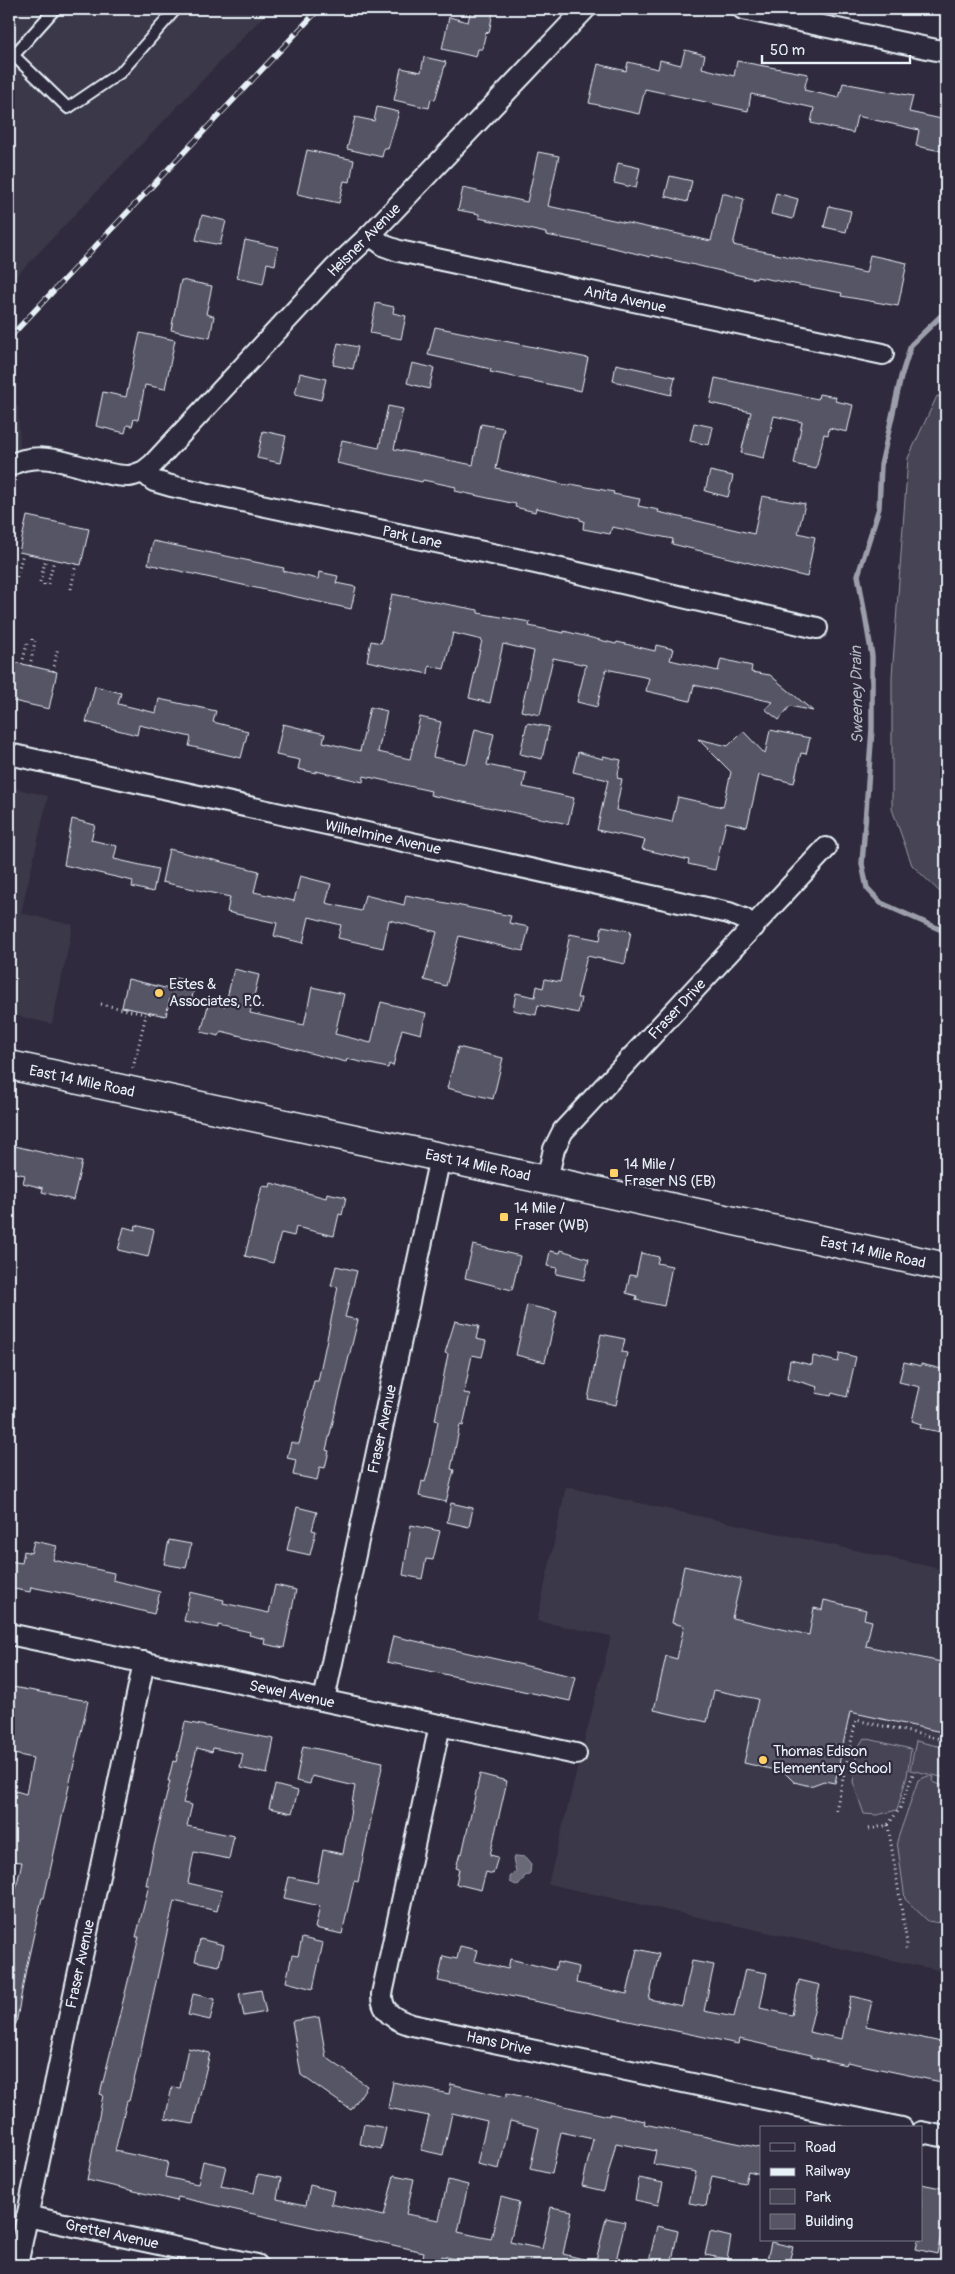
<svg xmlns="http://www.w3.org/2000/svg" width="955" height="2274" font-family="Pangolin,sans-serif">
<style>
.built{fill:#3b3749}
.green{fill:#464455;stroke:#979aa6}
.water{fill:#696978;stroke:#9c9fab}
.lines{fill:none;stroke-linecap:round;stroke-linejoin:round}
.stream{stroke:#9c9fab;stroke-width:5.5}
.building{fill:#575565;stroke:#e8f1f8}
.service-casing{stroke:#e8f1f8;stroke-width:14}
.minor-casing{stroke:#e8f1f8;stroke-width:24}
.secondary-casing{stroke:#e8f1f8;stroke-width:31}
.path{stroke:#e8f1f8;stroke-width:3;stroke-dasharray:1 4;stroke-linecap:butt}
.service{stroke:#2f2a3d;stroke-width:10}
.minor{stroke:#2f2a3d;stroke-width:20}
.secondary{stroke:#2f2a3d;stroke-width:28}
.rail-casing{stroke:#e8f1f8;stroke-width:5.5}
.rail{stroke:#2f2a3d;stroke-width:4;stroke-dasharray:11;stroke-linecap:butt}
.poi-dot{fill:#ffd166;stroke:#2f2a3d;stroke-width:2}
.labels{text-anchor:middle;stroke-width:4.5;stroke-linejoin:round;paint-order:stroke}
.street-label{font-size:15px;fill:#e8f1f8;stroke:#2f2a3d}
.poi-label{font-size:15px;fill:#e8f1f8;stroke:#2f2a3d;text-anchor:start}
.water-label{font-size:16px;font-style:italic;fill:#afb4be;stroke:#2f2a3d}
</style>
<rect width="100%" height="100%" fill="#2f2a3d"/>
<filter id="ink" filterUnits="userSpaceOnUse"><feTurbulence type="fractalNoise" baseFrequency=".02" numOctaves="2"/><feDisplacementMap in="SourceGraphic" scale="10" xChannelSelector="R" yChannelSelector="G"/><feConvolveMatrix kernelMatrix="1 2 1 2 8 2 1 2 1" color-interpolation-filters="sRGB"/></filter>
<g filter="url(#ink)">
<g class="built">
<polygon points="9,9 270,9 9,284"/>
<polygon points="18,405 20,448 9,452 9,414"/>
<polygon points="9,787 48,796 21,913 73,925 52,1024 9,1014"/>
<polygon points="566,1487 946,1570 946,1972 548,1884 611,1636 537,1621"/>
</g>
<g class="green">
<polygon points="937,396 946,398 946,898 912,865 892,809 892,676 908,458"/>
<polygon points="864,1738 911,1749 907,1776 897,1810 877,1815 864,1814 853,1782 857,1749"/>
<polygon points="916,1741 946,1748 946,1778 910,1770"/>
<polygon points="928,1776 934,1777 933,1782 946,1787 946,1924 928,1921 905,1899 897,1841 918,1780"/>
</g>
<polygon class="water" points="516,1856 525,1857 531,1864 530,1873 524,1877 523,1880 518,1886 510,1882 510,1877 516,1871 513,1859"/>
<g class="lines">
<polyline class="stream" points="946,311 911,345 901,377 881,465 879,508 858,575 872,656 872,729 862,864 867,888 881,903 946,932"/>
</g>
<g class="building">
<polygon points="471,9 493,12 489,33 486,32 482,49 478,49 476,57 442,49 449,17 468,22"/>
<polygon points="685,50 705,55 702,68 734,76 737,61 808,74 804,90 839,98 843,83 913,96 909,112 946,120 946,152 916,146 919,130 857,116 853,133 811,123 814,108 751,94 748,111 645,89 639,114 589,103 598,64 626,71 628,62 658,69 660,60 681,65"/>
<polygon points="424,57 446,62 435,100 431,99 429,108 394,100 401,68 421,72"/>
<polygon points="377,107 399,112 388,149 384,148 382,157 347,149 355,117 374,121"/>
<polygon points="307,150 354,160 350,182 344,181 339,203 297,194"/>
<polygon points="538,152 559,156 548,206 711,241 722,193 744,199 733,245 866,273 870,255 907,263 898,306 841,296 842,293 757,277 756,279 651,255 650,257 598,244 598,245 546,235 546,233 479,218 479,214 458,210 463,188 527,202"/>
<polygon points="618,163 640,168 636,188 614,183"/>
<polygon points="670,176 692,181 687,202 665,196"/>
<polygon points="776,193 798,199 793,219 771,214"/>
<polygon points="829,206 851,211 846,232 824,227"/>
<polygon points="202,215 226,221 220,245 196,240"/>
<polygon points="245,240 278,247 275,265 267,263 263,284 237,278"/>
<polygon points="181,280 212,286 206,314 214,316 210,338 171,330"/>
<polygon points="376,303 394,307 393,313 406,316 401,339 370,333"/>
<polygon points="435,327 588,358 581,391 490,372 491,369 428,355"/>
<polygon points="140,333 175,340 165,389 145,385 138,420 134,419 132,426 127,425 125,433 96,426 103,392 126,397"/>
<polygon points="338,343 358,347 353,369 333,365"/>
<polygon points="412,363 434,368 429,389 407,383"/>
<polygon points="616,364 675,377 671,395 613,381"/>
<polygon points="300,373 326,379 321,400 295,394"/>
<polygon points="715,378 818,399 819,394 836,397 835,401 853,405 847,432 829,428 828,435 824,434 816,469 794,464 802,422 774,416 764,458 741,453 751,412 710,403"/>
<polygon points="388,406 403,409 394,449 473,465 481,424 504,428 496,469 570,486 571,484 614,492 613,494 640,499 638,506 659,510 658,512 754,534 762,496 805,504 798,533 815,537 807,577 672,544 673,539 612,527 610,534 583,529 584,521 580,520 580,518 536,508 535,512 515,507 516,504 455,491 456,487 423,480 422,482 337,463 342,440 379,448"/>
<polygon points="694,423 713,427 709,445 690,441"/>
<polygon points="263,431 286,436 280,463 257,458"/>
<polygon points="710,471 733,476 728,497 705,491"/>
<polygon points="27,516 89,529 81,565 19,552"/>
<polygon points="153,541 284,568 283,571 318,579 319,572 338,576 336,583 356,587 351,609 148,564"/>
<polygon points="392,594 478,610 478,613 530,622 529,626 564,633 564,631 616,644 617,642 655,651 656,645 673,649 670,660 718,671 721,659 752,666 751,672 770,675 813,711 790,706 779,720 765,709 773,702 694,685 690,701 646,691 649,678 606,669 597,707 577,702 586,665 553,658 540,715 521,711 534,651 503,644 490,703 469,698 482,640 453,633 444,669 429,666 428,674 367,661 371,641 381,643"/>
<polygon points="9,661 57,672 49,709 9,700"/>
<polygon points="95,686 121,693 118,704 156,713 159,699 216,711 213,722 248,731 241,758 189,746 191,737 139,725 137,735 86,722"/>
<polygon points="370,707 387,711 378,752 410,759 420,717 441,722 433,757 467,764 475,729 494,734 487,765 526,773 523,787 574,798 568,824 430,795 431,791 364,776 363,782 316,771 316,773 298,769 300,760 276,755 283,724 325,734 323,742 360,751"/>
<polygon points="527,723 549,727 542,759 520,754"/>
<polygon points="770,730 810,738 806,754 801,753 794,783 759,775 747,827 726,822 715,870 688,864 689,860 642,849 645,840 597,830 608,780 573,772 578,752 603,759 603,756 621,760 617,778 622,779 616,810 672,822 678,797 723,807 731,772 698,739 728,746 743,731 765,754"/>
<polygon points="72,819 95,825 91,840 117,846 114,859 158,869 153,892 132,887 133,881 64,865"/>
<polygon points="169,849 259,871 254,892 294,901 300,876 331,884 326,903 361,911 365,895 404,905 406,895 511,916 509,923 529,927 523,951 459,936 446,986 424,980 437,932 389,920 383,948 338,938 341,925 309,917 303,943 274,936 277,923 227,912 230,897 162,882"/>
<polygon points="602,926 631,931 625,964 587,956 577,998 581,998 578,1013 538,1005 536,1015 513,1010 516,993 535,997 537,986 543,988 545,979 560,982 570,934 600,940"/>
<polygon points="234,969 259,975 250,1013 304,1025 312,987 344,994 335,1034 371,1043 381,1002 426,1013 421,1034 402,1029 393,1066 389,1064 388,1068 347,1059 346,1062 221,1031 219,1036 201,1032 209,1002 225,1006"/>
<polygon points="172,977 195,983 191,1003 170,998 166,1016 122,1007 128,979 169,989"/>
<polygon points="458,1047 503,1058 493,1099 447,1088"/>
<polygon points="15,1146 82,1162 73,1200 42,1192 43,1188 23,1183 25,1175 9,1172"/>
<polygon points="271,1183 326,1198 327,1193 346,1197 342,1215 339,1214 334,1236 296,1227 294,1236 281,1233 273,1263 245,1256 262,1186 270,1187"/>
<polygon points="136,1225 154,1230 148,1257 118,1250 124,1227 135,1230"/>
<polygon points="473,1245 520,1256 512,1290 465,1278"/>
<polygon points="561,1250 589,1259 584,1280 556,1274 557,1268 547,1266 550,1251 560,1253"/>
<polygon points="641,1253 659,1257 657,1263 672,1266 664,1306 636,1300 637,1296 626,1293 630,1275 636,1276"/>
<polygon points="336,1266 357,1271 345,1317 358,1320 326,1450 329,1451 325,1468 320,1467 317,1480 293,1475 296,1460 287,1458 291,1442 299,1444 314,1381 318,1381 338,1287 331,1286"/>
<polygon points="527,1305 557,1312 545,1362 516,1355"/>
<polygon points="455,1321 479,1326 476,1339 486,1341 482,1357 472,1355 464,1393 470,1394 463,1426 460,1425 451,1469 454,1470 446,1502 419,1496 422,1481 425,1482 430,1464 438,1421 435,1420 448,1354 445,1353"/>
<polygon points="601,1334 625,1339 622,1352 627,1353 616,1405 588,1399"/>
<polygon points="840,1353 856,1357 847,1397 832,1393 831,1396 816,1393 818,1387 787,1378 790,1360 812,1365 813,1356 838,1362"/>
<polygon points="904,1362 921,1366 921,1364 946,1370 946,1433 920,1428 921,1424 912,1421 920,1387 899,1382"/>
<polygon points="451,1503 473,1508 469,1527 447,1522"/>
<polygon points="297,1507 317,1512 312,1530 316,1531 310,1555 287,1550"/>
<polygon points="411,1525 440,1531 433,1560 426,1559 422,1579 403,1575"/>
<polygon points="169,1540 191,1544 186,1568 164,1564"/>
<polygon points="34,1541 57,1546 53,1560 114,1573 113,1580 160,1592 154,1614 97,1600 31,1587 30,1592 9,1588 9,1561 22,1563 24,1551 31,1553"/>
<polygon points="684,1566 741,1579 732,1618 809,1635 814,1608 822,1610 824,1600 866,1610 864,1619 872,1621 866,1646 946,1663 946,1733 850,1712 835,1783 824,1781 810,1786 794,1782 784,1772 744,1763 758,1699 714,1690 707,1722 654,1710 666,1656 677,1659 684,1626 672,1623"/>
<polygon points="275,1585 296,1590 284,1648 264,1644 265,1639 249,1635 250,1632 218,1625 218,1628 184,1621 190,1592 224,1600 223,1603 269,1613"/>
<polygon points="393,1636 576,1677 570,1701 387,1662"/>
<polygon points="13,1687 88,1701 44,1898 42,1898 26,1969 16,2024 9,2024 9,1910 11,1910 22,1862 9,1861 9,1789 26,1794 33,1758 9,1753 9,1708"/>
<polygon points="185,1722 274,1739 267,1774 240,1768 243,1754 213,1748 212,1752 197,1748 183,1803 192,1805 187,1826 234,1836 229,1859 194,1852 188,1883 222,1891 217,1911 174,1901 137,2068 129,2101 127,2101 115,2151 168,2162 165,2177 198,2184 203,2161 226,2166 221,2186 254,2193 258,2174 281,2178 277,2199 306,2205 310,2185 334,2191 331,2204 384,2216 394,2175 414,2179 406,2214 439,2220 448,2180 468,2185 458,2232 491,2239 501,2197 519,2202 510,2242 542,2249 551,2207 572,2211 563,2254 583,2259 582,2265 483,2265 442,2256 441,2261 423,2257 424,2252 178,2197 177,2201 87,2180 103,2095 100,2094 139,1937 136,1937 149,1885 146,1885 153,1851 170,1781 168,1781 173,1761 176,1762"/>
<polygon points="303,1746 383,1762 358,1882 354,1881 342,1934 315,1928 320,1906 284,1898 289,1877 317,1883 323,1850 343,1854 355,1786 312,1776 310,1784 296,1781"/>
<polygon points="480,1774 507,1781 490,1855 498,1857 493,1874 486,1872 481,1890 456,1884 459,1869 456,1868 460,1853 462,1854"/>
<polygon points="275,1785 298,1791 292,1813 269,1808"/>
<polygon points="302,1938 323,1943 313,1989 286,1982 292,1955 298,1956"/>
<polygon points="200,1939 224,1945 219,1966 195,1961"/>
<polygon points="460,1946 477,1950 474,1961 508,1969 510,1959 555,1970 557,1962 579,1967 576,1983 627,1994 637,1949 659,1954 649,1999 682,2006 692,1961 714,1965 704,2011 734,2017 745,1969 767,1973 760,2008 792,2015 799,1980 820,1985 809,2032 842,2039 851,1996 872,2001 866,2026 946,2043 946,2083 847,2062 846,2065 811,2057 811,2055 739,2039 738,2044 438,1981 443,1956 457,1959"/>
<polygon points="261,1990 266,2012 244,2016 239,1994"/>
<polygon points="193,1994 215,1999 210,2020 188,2015"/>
<polygon points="319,2017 326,2057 367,2086 351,2110 301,2075 292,2021"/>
<polygon points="188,2048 210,2053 193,2124 165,2119 172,2087 180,2088"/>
<polygon points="393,2082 449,2094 451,2084 506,2097 507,2093 609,2116 610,2114 645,2121 644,2124 761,2148 761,2174 748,2171 745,2183 712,2176 706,2206 689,2203 696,2172 653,2164 656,2151 616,2143 604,2191 582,2186 593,2139 561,2132 552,2174 530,2169 539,2128 510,2121 499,2169 477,2164 487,2121 452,2113 443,2155 421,2150 429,2116 388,2108"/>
<polygon points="364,2124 386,2128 381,2149 360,2144"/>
<polygon points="639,2178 663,2183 658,2205 635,2200"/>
<polygon points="921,2184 946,2189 946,2223 944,2222 937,2254 916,2249 918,2240 921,2240"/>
<polygon points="606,2218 625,2222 615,2265 595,2265"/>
<polygon points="657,2226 678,2231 671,2265 648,2265"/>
<polygon points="710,2232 731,2237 727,2259 705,2255"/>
<polygon points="771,2242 793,2247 788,2265 766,2265"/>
</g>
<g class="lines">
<defs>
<g id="service">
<polyline points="9,51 68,108 121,72 176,9"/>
<polyline points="13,56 55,9"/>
</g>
<g id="minor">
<polyline points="743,9 946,52"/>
<polyline points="370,235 385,246 399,251 883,354"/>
<path d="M 9,466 C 47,444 89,476 128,476 C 133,476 138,473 143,472 L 154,481 L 171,486 L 535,563 L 817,628"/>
<polyline points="143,472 153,464 335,268 370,235 585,9"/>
<polyline points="9,754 729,913 744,919 754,927"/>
<polyline points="547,1180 554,1149 563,1131 826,848"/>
<polyline points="9,1634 576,1754"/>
<polyline points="324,1700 440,1157"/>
<path d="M 440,1725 L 382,1994 C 381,2013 396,2020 412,2025 L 902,2128"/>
<polyline points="921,2132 946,2137"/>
<polyline points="27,2216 257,2265"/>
<polyline points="17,2265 144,1662"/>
</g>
<polyline id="secondary" points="9,1065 440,1157 946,1267"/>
</defs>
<use href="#service" class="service-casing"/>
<use href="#minor" class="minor-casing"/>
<use href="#secondary" class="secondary-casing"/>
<g class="path">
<polyline points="17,577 23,553"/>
<polyline points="40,582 46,558"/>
<polyline points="48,584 54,560"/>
<polyline points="44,585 44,583"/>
<polyline points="71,589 76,564"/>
<polyline points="32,640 32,639"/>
<polyline points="22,664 28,640"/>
<polyline points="30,666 35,641"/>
<polyline points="53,671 58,647"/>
<polyline points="101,1004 149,1015 150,1013"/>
<polyline points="133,1068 146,1015"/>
<polyline points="836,1810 856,1720 946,1740"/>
<polyline points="888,1825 907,1943 906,1949"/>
<polyline points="869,1829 888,1825 900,1808 914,1772"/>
</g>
<use href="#service" class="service"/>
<use href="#minor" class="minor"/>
<use href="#secondary" class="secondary"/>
<defs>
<polyline id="rail" points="9,338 319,9"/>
</defs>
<use href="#rail" class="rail-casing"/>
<use href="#rail" class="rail"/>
</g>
</g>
<g class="poi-dot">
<circle cx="159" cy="993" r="5"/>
<rect x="609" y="1168" width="10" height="10" rx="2.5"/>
<rect x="499" y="1212" width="10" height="10" rx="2.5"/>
<circle cx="763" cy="1760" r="5"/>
</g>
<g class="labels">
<g class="street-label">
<text transform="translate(364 240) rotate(-45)" y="5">Heisner Avenue</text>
<text transform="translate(625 299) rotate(12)" y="5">Anita Avenue</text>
<text transform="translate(412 537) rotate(12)" y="5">Park Lane</text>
<text transform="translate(383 837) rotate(12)" y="5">Wilhelmine Avenue</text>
<text transform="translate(677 1009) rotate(-47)" y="5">Fraser Drive</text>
<text transform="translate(82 1081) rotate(12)" y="5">East 14 Mile Road</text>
<text transform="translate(478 1165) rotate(12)" y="5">East 14 Mile Road</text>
<text transform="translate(873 1252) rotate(12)" y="5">East 14 Mile Road</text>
<text transform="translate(382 1429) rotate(-78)" y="5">Fraser Avenue</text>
<text transform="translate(292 1694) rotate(12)" y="5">Sewel Avenue</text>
<text transform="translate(80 1964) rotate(-78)" y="5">Fraser Avenue</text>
<text transform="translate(499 2043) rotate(12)" y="5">Hans Drive</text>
<text transform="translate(112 2234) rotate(12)" y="5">Grettel Avenue</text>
</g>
<g class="poi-label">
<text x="169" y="989">Estes &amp;<tspan x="169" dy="17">Associates, P.C.</tspan></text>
<text x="624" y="1169">14 Mile /<tspan x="624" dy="17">Fraser NS (EB)</tspan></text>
<text x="514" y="1213">14 Mile /<tspan x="514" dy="17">Fraser (WB)</tspan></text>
<text x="773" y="1756">Thomas Edison<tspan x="773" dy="17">Elementary School</tspan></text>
</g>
<g class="water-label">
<text transform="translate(856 695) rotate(-91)" y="6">Sweeney Drain</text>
</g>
</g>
<rect width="955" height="2274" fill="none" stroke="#2f2a3d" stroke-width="30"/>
<rect x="15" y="15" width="925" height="2244" fill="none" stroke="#e8f1f8" stroke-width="2" filter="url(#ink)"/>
<rect x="760" y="2126" width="162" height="115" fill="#2f2a3d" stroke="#797a88"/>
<rect x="770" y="2143" width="25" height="8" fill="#2f2a3d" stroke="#797a88"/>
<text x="805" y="2152" font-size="15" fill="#e8f1f8">Road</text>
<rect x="770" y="2168" width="25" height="8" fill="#e8f1f8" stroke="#797a88"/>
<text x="805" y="2176" font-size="15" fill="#e8f1f8">Railway</text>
<rect x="770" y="2189" width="25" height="15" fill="#464455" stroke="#797a88"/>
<text x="805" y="2202" font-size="15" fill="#e8f1f8">Park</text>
<rect x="770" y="2214" width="25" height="15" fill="#575565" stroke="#797a88"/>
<text x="805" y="2226" font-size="15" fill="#e8f1f8">Building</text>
<path d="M762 55v8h148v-8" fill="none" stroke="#e8f1f8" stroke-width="2.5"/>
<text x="770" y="55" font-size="15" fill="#e8f1f8" stroke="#2f2a3d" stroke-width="4" paint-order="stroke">50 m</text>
</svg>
